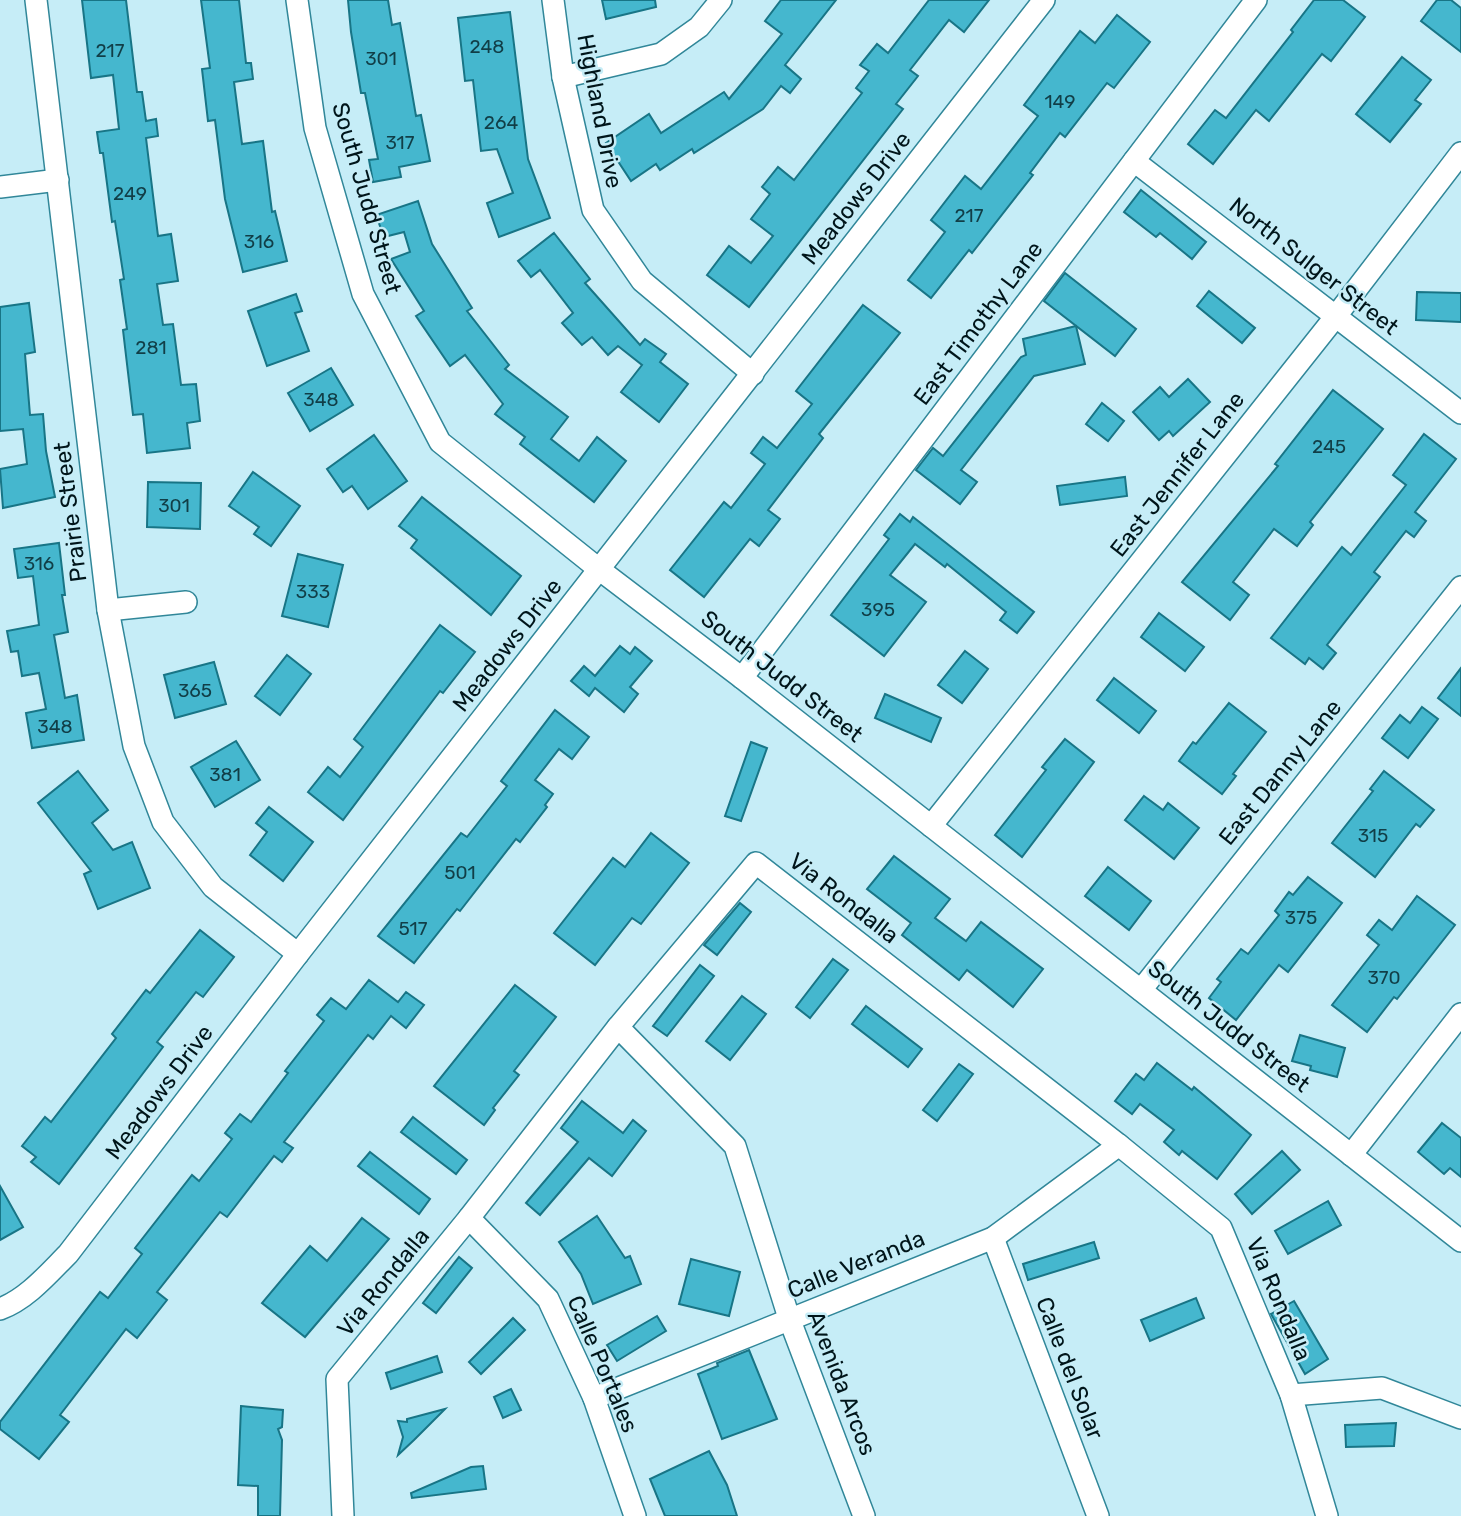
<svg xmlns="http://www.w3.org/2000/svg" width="1461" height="1516" font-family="Rubik,sans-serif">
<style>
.building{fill:#45b7ce;stroke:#187586;stroke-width:2}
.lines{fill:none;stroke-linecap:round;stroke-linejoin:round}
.minor-casing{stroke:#318799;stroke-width:24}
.minor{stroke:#fff;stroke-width:21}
.labels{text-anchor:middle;stroke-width:5;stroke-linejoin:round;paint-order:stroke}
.number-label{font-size:19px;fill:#113e47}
.street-label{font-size:23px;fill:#00151a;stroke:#c6edf7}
</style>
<rect width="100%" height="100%" fill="#c6edf7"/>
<g class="building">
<polygon points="82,0 126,0 137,92 142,92 146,121 156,119 158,136 146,138 158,236 171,234 178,281 157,284 163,325 173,324 181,385 196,384 200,421 187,423 190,448 147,453 143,414 133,415 123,330 127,329 120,280 124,279 115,221 112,222 103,153 100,153 97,132 119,129 113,75 91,78"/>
<polygon points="201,0 239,0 246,63 251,63 253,79 234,82 242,144 263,141 272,212 275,211 287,261 243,272 225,199 215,120 208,121 202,69 210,68"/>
<polygon points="348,0 388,0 392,25 400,23 416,116 421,115 430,161 399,167 401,177 373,182 369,160 378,159 365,93 361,93 351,32"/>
<polygon points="602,0 655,0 656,7 606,19"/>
<polygon points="781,0 836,0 785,65 801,79 790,93 781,86 763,109 694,153 692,149 660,170 656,164 631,181 606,143 649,114 661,133 724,92 729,99 782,34 765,21"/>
<polygon points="929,0 989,0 964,32 949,20 910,70 918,76 896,104 903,109 749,307 707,275 729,246 751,263 773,236 751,219 770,194 762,187 778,167 794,180 862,93 856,88 869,71 860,65 877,44 888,53"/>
<polygon points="1314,0 1343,0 1365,17 1331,61 1322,54 1269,121 1256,110 1213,164 1188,144 1215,110 1226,118 1293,32 1291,30"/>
<polygon points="1437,0 1451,0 1461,8 1461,52 1421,21"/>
<polygon points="510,12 528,159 550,218 499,237 487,203 513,193 497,149 481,151 473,80 465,81 458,18"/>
<polygon points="1117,15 1150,42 1114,88 1107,83 1065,137 1060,133 1030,173 1033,175 972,253 969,250 931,298 908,280 945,232 931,220 965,176 981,189 1038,116 1024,105 1080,31 1095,43"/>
<polygon points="1402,57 1431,80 1415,100 1421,104 1390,142 1356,114"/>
<polygon points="1141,190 1206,242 1192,259 1160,233 1156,237 1124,212"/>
<polygon points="418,201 432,244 472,308 467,311 509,365 505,369 568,417 551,439 579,461 597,437 626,461 594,502 520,444 525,437 495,414 503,404 465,355 450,366 416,316 424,311 391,259 410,252 404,232 384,237 376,215"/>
<polygon points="554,233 590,279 585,283 640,345 645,339 666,354 660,362 688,384 659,422 621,392 642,365 618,346 608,355 592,337 582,345 562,323 573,313 540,270 531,277 518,261"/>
<polygon points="1065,273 1136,329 1115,356 1044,301"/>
<polygon points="1209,291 1255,328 1242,343 1197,306"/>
<polygon points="1417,292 1461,293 1461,322 1416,320"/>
<polygon points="296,294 302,311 295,313 309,351 267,366 248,311"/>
<polygon points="29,303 35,352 25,354 30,415 43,414 46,451 55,497 3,508 0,469 27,464 23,429 0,431 0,307"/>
<polygon points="863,305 900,333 819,434 823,438 768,510 780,519 759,546 750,539 704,597 670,570 724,502 731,508 765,464 751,453 763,437 777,448 812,404 796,391"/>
<polygon points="1076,326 1085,364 1034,376 961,470 977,482 960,504 916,470 933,448 943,456 1021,357 1026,355 1023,339"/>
<polygon points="331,368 353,405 310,431 288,393"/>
<polygon points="1188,379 1210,402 1173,436 1169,431 1159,440 1133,412 1160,387 1169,397"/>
<polygon points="1333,390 1383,429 1310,522 1313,525 1297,546 1274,529 1233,582 1249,595 1230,620 1182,582 1278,466 1275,464"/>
<polygon points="1102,403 1124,421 1108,441 1086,424"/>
<polygon points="1424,434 1456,459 1415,512 1426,521 1414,537 1406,531 1374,572 1380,577 1327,645 1336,653 1323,669 1309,658 1305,664 1271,638 1342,547 1351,555 1406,485 1393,475"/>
<polygon points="374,435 407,481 368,509 352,486 343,492 327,469"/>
<polygon points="253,472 300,506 271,546 254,534 259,527 229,506"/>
<polygon points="1125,477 1127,496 1060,505 1057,486"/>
<polygon points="148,482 201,483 200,529 147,527"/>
<polygon points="422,497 521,576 491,615 411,548 417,540 399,526"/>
<polygon points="900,514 910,522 913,517 1034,612 1017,633 1000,620 1006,612 947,564 945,567 915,544 890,575 926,602 884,656 831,615 889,539 884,535"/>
<polygon points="59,543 65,595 62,595 68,632 54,635 65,698 77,695 84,740 32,748 26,713 46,709 39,673 22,676 18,651 11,652 7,631 39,625 33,576 18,578 14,549"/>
<polygon points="298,554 343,565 328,627 282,616"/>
<polygon points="1159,613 1204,647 1185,671 1141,637"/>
<polygon points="440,625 475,652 443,693 440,691 343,820 308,792 328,767 340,777 363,747 354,739"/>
<polygon points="620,646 630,654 635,647 652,661 630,687 638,694 624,712 595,688 589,696 571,681 584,666 595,676"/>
<polygon points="965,651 988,669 962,703 938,685"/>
<polygon points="287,655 311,674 280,715 255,696"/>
<polygon points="214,662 226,704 175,718 164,675"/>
<polygon points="1461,668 1461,716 1438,698"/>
<polygon points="1114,678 1156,711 1139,733 1097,700"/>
<polygon points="885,694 941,718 931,742 875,718"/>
<polygon points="1229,703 1266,732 1233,774 1236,776 1222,794 1179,761 1193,742 1196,744"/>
<polygon points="1422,707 1438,719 1408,758 1382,738 1400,715 1410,723"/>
<polygon points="555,710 589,737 572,759 559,749 535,780 553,794 545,805 547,807 520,842 516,839 460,911 457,909 414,963 378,936 461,833 467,837 507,786 501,781"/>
<polygon points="1065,739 1094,762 1022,857 995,835 1046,770 1042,767"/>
<polygon points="236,741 260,780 215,807 191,767"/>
<polygon points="751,742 767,748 741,821 725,816"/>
<polygon points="78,771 108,810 92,823 113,850 132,842 150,888 98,909 84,874 91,871 38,803"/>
<polygon points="1384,771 1434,810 1420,827 1416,824 1375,877 1332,843 1373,791 1370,789"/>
<polygon points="1144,796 1163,810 1168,803 1199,828 1174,859 1125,820"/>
<polygon points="269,807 313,842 283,881 250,855 267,832 256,823"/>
<polygon points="651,833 689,863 641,924 632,918 595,965 554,933 613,858 625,867"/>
<polygon points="894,856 950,899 935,918 966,941 981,922 1043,969 1013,1007 967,970 959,980 902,935 911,923 867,889"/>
<polygon points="1108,867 1151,901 1129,930 1085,896"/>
<polygon points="1308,877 1342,903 1288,972 1279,965 1236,1020 1209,998 1221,982 1217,979 1241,949 1248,954 1279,915 1275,911 1289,892 1293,895"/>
<polygon points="1417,896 1455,925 1397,999 1394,997 1367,1032 1332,1005 1379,945 1367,935 1379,920 1392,930"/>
<polygon points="740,903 751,912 717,955 704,945"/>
<polygon points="200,930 234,957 203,997 196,992 157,1042 163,1047 59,1184 31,1162 36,1157 22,1146 45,1117 51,1122 116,1038 112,1034 146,990 150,993"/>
<polygon points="833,959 848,970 810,1018 796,1007"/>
<polygon points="700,965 714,976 667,1036 653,1026"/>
<polygon points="369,980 398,1002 406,992 424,1005 406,1028 391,1016 373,1039 368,1035 284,1142 293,1148 282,1162 274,1156 227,1217 220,1212 157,1292 167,1300 137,1338 126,1329 60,1415 69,1422 39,1459 0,1429 0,1422 100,1292 108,1298 142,1254 135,1248 192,1175 199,1181 232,1139 225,1133 240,1114 251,1122 288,1073 285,1071 324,1021 317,1015 331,998 346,1009"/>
<polygon points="515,985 556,1017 514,1071 519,1075 493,1108 495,1110 484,1125 434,1086"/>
<polygon points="742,996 766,1014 730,1060 706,1041"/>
<polygon points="866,1006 922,1049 908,1067 852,1024"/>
<polygon points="1300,1035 1345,1048 1337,1077 1310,1070 1311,1066 1292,1061"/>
<polygon points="1157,1063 1192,1090 1194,1087 1251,1135 1217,1179 1182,1151 1179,1155 1164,1142 1174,1130 1140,1104 1132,1114 1115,1101 1136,1074 1144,1080"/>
<polygon points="959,1064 973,1074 937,1121 923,1110"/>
<polygon points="582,1101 623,1133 633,1120 646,1131 612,1176 589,1158 540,1215 526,1203 578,1142 561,1128"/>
<polygon points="413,1117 467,1160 456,1174 401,1132"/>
<polygon points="1442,1123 1461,1138 1461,1177 1450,1168 1444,1174 1418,1152"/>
<polygon points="1282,1151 1300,1170 1252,1214 1235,1194"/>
<polygon points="370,1152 430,1199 419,1214 358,1166"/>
<polygon points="0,1186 23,1227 0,1240"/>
<polygon points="1328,1201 1341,1225 1288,1254 1275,1231"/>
<polygon points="597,1216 625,1258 630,1256 641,1284 593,1304 581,1274 559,1242"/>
<polygon points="362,1218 389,1239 305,1337 262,1303 310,1246 327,1261"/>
<polygon points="1094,1242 1099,1258 1028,1280 1023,1264"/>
<polygon points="459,1257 472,1268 436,1313 423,1303"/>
<polygon points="691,1259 740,1272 729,1316 679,1304"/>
<polygon points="1196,1298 1204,1318 1150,1341 1141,1320"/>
<polygon points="1294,1301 1328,1359 1305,1374 1271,1314"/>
<polygon points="657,1316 666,1331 617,1361 607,1345"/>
<polygon points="513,1318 525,1330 481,1374 469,1362"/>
<polygon points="749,1350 777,1419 722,1439 698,1374 718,1366 717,1363"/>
<polygon points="437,1356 442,1372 391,1389 386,1373"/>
<polygon points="511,1389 521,1410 503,1418 494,1397"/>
<polygon points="241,1406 283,1410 282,1427 278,1429 282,1440 280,1516 258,1516 258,1486 238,1485"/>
<polygon points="445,1409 414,1440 398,1455 403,1437 398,1421 407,1422 407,1419"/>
<polygon points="1396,1423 1394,1446 1346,1447 1345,1425"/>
<polygon points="709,1451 727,1485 737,1516 665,1516 650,1479"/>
<polygon points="483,1466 486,1489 412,1498 411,1493 471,1467"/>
</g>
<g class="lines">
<defs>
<g id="minor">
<polyline points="36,0 108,610 134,746 163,822 213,887 298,954"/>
<polyline points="297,0 315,128 363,294 440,442 600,570 742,678 1461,1241"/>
<polyline points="553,0 563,77 593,210 642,281 753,374"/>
<polyline points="563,77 661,54 699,27 721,0"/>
<polyline points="1134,161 1461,413"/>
<polyline points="0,187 58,180"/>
<polyline points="108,610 186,602"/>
<polyline points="742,678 1256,0"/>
<polyline points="931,826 1336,316 1461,153"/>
<polyline points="1141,990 1461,587"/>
<polyline points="618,1027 735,1146 789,1318 864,1516"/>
<polyline points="1351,1155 1461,1014"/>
<polyline points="469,1218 548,1299 594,1398 635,1516"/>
<polyline points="993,1238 1098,1516"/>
<path d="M 0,1309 C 27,1299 48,1274 68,1254 L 298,954 L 1044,0"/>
<polyline points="1291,1395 1382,1388 1461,1418"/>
<polyline points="594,1398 993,1238 1119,1145"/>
<polyline points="343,1516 337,1379 469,1218 618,1027 756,863 1119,1145 1221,1228 1291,1395 1327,1516"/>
</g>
</defs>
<use href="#minor" class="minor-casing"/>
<use href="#minor" class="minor"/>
</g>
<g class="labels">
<g class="number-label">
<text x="487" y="53">248</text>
<text x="110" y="57">217</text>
<text x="381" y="65">301</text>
<text x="1060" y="108">149</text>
<text x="501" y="129">264</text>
<text x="400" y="149">317</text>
<text x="130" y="200">249</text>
<text x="969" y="222">217</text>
<text x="259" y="248">316</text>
<text x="151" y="354">281</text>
<text x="321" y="406">348</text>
<text x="1329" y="453">245</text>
<text x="174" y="512">301</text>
<text x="39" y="570">316</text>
<text x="313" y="598">333</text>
<text x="878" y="616">395</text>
<text x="195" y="697">365</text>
<text x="55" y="733">348</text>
<text x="225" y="781">381</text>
<text x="1373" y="842">315</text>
<text x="460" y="879">501</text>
<text x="1301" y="924">375</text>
<text x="413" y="935">517</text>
<text x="1384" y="984">370</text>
</g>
<g class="street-label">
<text transform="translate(600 111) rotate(79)" y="8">Highland Drive</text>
<text transform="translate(367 198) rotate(74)" y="8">South Judd Street</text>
<text transform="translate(856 198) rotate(-52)" y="8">Meadows Drive</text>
<text transform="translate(1314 266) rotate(38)" y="8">North Sulger Street</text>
<text transform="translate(978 323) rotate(-53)" y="8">East Timothy Lane</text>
<text transform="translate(1177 474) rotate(-52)" y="8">East Jennifer Lane</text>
<text transform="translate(70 512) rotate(-97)" y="8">Prairie Street</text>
<text transform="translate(507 645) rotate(-52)" y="8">Meadows Drive</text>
<text transform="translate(782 676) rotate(38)" y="8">South Judd Street</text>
<text transform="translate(1280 772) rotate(-51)" y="8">East Danny Lane</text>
<text transform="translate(844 898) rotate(38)" y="8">Via Rondalla</text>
<text transform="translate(1229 1026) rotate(38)" y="8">South Judd Street</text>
<text transform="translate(159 1092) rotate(-53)" y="8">Meadows Drive</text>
<text transform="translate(856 1264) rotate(-22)" y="8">Calle Veranda</text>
<text transform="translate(383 1282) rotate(-51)" y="8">Via Rondalla</text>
<text transform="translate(1279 1299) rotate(67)" y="8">Via Rondalla</text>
<text transform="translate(603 1364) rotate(67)" y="8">Calle Portales</text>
<text transform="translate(1070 1368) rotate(69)" y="8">Calle del Solar</text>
<text transform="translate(842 1383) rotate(69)" y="8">Avenida Arcos</text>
</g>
</g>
</svg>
